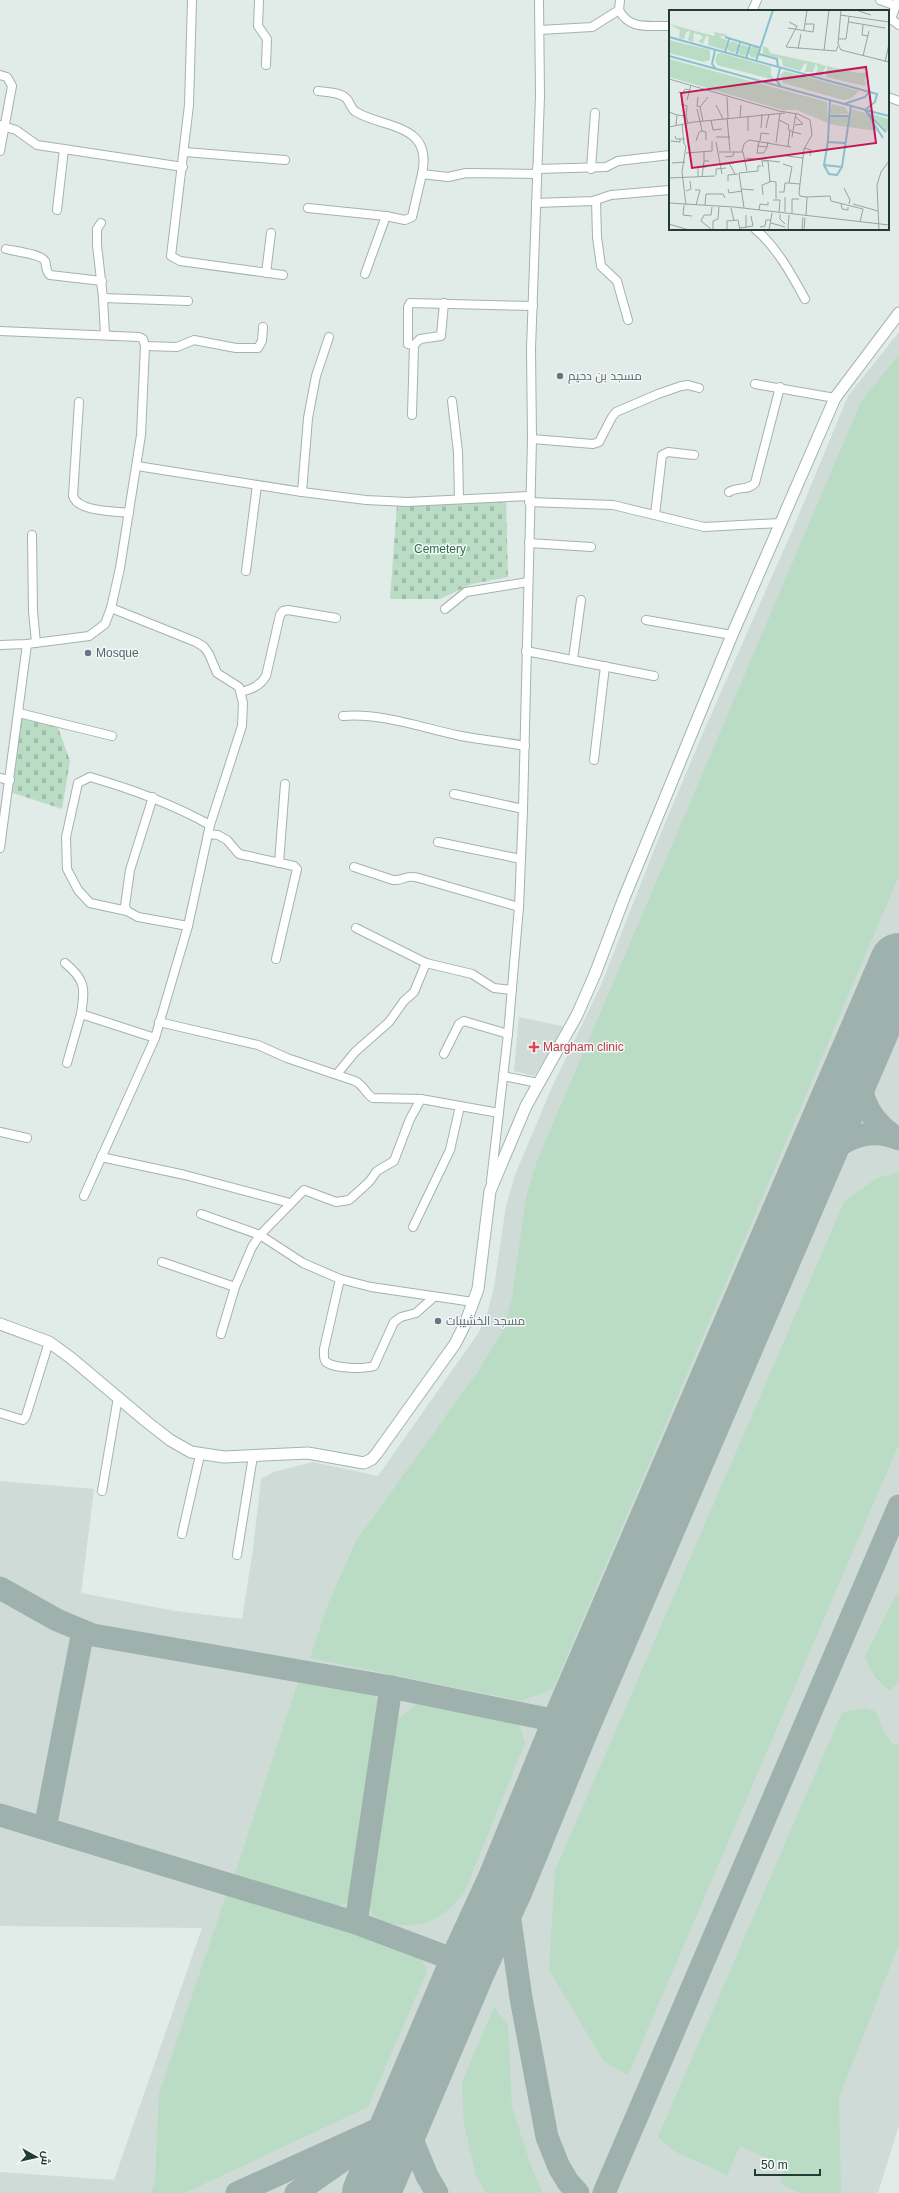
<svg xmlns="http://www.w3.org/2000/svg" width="899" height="2193" font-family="Arial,Cairo,sans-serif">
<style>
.built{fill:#cfdbd6}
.green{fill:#badcc5}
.cemetery{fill:url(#cemetery-stones)}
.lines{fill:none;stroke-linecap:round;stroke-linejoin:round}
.taxiway{stroke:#9eb1ac;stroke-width:23}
.runway{stroke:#9eb1ac;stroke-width:58}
.minor-casing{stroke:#a4b3ae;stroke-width:10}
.secondary-casing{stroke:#a0b6af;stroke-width:13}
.minor{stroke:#fff;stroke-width:8}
.secondary{stroke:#fff;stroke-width:11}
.worship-dot{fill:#6b7280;stroke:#f1f8f5;stroke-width:1.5}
.health-dot{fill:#e0444e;stroke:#f1f8f5;stroke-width:1.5}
.labels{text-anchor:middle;stroke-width:3;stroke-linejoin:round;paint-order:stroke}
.worship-label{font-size:12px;fill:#5b616d;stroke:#f1f8f5;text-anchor:start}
.park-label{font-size:12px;fill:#2d714a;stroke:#f1f8f5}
.health-label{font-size:12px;fill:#be3a42;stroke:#f1f8f5;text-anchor:start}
.inset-river{fill:none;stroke:#8ac1cf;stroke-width:2}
.inset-road{fill:none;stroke:#95a5a0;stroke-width:1}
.view{fill:#c2185b;fill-opacity:0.15;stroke:#c2185b;stroke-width:2}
.inset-edge{fill:none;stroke:#223b35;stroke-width:2}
</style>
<defs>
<pattern id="cemetery-stones" width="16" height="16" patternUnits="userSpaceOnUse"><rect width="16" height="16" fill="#badcc5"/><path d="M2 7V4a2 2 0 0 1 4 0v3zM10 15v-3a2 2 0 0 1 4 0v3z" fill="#a0beaa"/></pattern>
</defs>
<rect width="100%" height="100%" fill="#e1ebe7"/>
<g class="built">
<polygon points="899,332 899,2125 878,2193 0,2193 0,2172 114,2180 202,1928 0,1926 0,1481 94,1489 81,1593 175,1611 242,1619 253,1549 261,1479 274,1472 313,1462 378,1476 479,1332 487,1314 494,1287 506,1206 515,1175 552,1087 601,985 658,840 706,726 792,531 848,396"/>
<polygon points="519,1017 566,1027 534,1076 514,1071"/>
</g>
<g class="green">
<polygon points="899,354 899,876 553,1689 521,1701 310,1658 328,1604 356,1541 479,1370 505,1327 512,1298 526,1197 537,1161 861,402"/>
<polygon points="899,1172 899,1444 628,2075 604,2062 549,1970 555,1871 844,1202 877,1178"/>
<path d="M 899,1594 L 899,1682 L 890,1690 C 876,1681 870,1671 865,1656 L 895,1597 Z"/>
<path d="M 299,1679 L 363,1688 L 373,1693 L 381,1709 L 356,1891 C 349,1902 344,1906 331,1907 L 233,1880 Z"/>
<path d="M 428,1702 L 511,1716 L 520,1726 L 525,1743 L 464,1893 C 456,1902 448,1912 437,1918 C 422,1927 394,1928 379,1919 C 375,1917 372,1913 369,1910 L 395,1722 L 416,1704 Z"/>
<polygon points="867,1708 876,1712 885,1734 893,1744 899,1745 899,1944 839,2098 841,2193 799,2193 780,2183 785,2166 740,2146 727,2175 674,2151 658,2137 842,1712"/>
<polygon points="227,1892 420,1956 427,1971 368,2107 185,2193 151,2193 155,2181 159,2094"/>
<polygon points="494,2007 508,2025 512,2107 532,2169 543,2193 486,2193 476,2176 464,2124 462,2082"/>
</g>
<g class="cemetery">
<polygon points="506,500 508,577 472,584 440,599 390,599 397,505"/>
<polygon points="22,717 57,725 70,761 62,809 10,792"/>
</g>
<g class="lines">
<g class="taxiway">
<path d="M 860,1053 C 858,1089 863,1116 895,1137"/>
<path d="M 809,1172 C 834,1146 861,1123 899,1139"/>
<polyline points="0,1588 57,1620 93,1635 391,1687 571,1724"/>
<polyline points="0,1815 356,1923 468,1965"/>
<polyline points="45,1828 83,1631"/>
<polyline points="505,1885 521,1998 547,2137 559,2167 568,2182 578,2193"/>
<polyline points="356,1923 391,1687"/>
<polyline points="403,2118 427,2176 437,2193"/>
<polyline points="237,2193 403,2118 296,2193"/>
<polyline points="604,2193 899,1506"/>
</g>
<polyline class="runway" points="371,2193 468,1965 505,1885 571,1724 899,962"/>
<defs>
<g id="minor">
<polyline points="192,0 189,105 171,256 180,261 283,275"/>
<polyline points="259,0 258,26 267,39 266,65"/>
<polyline points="880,0 896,6"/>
<polyline points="898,0 891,19 899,25"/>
<path d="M 619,10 C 630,31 650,25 670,26"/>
<polyline points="752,11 757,0"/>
<polyline points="540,30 592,27 619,10 620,0"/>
<polyline points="0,75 7,77 12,86 0,151"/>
<path d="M 318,91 C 327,92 341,92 347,99 C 350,103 351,109 356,112 C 385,129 433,123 422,174"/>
<polyline points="888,97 899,101"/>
<polyline points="0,125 16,130 37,145 64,149"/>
<polyline points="185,152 285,160"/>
<polyline points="537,169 606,167 618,161 670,155"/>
<polyline points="591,169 595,113"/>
<polyline points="596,200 597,237 601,266 617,281 628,320"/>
<polyline points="536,203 593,201 611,195 670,190"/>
<polyline points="308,208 386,216 405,220 412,217 422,174 448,177 466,173 537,174"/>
<polyline points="57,210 64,149 183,167"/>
<polyline points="101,223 97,229 97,245 103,298 105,335"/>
<path d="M 755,229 C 776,246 792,275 805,299"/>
<path d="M 6,249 C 13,251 41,254 45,261 C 47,266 45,271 50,275 L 102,281"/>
<polyline points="266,273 271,233"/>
<polyline points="365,274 386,216"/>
<polyline points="103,298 188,301"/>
<polyline points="0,331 139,337 143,339 145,346 141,435 120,568 111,608 105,624 89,636 27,644 0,645"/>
<polyline points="414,345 420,339 441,336 444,303"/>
<polyline points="145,346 177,347 194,340 236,348 258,348 262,341 263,327"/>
<polyline points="755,384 835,398"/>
<polyline points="452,401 458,452 459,499"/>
<path d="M 79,402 L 73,496 C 78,512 114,511 129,513"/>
<polyline points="412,415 414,345 408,344 408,307 410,303 533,306"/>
<polyline points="532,439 593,444 599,442 612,417 616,412 658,394 681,386 688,385 699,388"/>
<polyline points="137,466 302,492 366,500 407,502 530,496"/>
<polyline points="302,492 308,418 316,376 329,337"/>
<path d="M 729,492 C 738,486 748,491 755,483 L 780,387"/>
<polyline points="529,502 613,505 704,527 780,523"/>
<polyline points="655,515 662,455 668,452 694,455"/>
<polyline points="32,535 33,611 36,643"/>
<polyline points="529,543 591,547"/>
<polyline points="246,571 257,485"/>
<polyline points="445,609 466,592 528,582"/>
<polyline points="646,620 732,635"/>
<polyline points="526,651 654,676"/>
<polyline points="573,659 581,600"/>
<path d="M 241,692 C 252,689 260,686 266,676 L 280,615 L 283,611 L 288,610 L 336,618"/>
<polyline points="19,713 112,736"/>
<path d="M 343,716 C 384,713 422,728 461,736 C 482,740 504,742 525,746"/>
<polyline points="594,760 605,666"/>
<polyline points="0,778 10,780"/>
<polyline points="454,794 523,809"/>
<polyline points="153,797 130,870 125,906 127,911 138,917 188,926"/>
<polyline points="208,834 218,835 227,840 239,854 294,866 297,869 276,959"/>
<polyline points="438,842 521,859"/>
<polyline points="0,848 27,644"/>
<polyline points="279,863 285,784"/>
<path d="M 354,867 L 393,880 C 404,881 405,874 419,878 L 519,907"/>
<path d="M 127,911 L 90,903 L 78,890 L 67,869 L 66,837 L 78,783 L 90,777 C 132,789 172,804 210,825"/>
<polyline points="356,928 426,963 472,974 494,988 512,990"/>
<path d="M 65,963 C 86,980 85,989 81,1014"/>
<path d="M 159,1022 L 258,1045 L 287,1058 L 355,1081 C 365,1086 366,1095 373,1098 L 421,1099 L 499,1113"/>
<polyline points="444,1054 459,1024 464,1021 508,1034"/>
<polyline points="67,1063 81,1014 155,1038"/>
<polyline points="337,1074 355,1052 389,1022 404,1001 414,992 426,963"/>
<polyline points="503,1076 538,1083"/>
<polyline points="0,1132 27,1138"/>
<polyline points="101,1157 185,1175 290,1203"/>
<polyline points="491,1181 508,1034 519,907 523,809 532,439 531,349 540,96 539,0"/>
<polyline points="84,1196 155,1038 188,926 210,825 242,726 243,703 239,687 217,673 209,654 204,647 196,642 111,608"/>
<polyline points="201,1214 260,1235 303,1263 340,1279 371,1287 473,1302"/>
<polyline points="413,1227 450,1150 460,1106"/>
<polyline points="162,1262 235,1287"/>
<path d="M 340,1279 L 324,1349 C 324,1354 323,1359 326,1362 C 335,1369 364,1369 374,1366 L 394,1322 L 401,1317 L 416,1313 L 434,1297"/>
<polyline points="221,1334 235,1287 252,1247 260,1235 304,1190 336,1202 349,1200 369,1182 377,1171 394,1161 410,1119 421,1099"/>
<polyline points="0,1413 23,1420 26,1416 49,1342"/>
<polyline points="102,1491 118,1397"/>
<polyline points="182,1534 200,1455"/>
<polyline points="237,1555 253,1456"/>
</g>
<polyline id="secondary" points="0,1324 49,1342 71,1358 147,1422 170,1440 191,1452 224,1457 308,1453 364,1463 372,1459 377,1453 455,1344 465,1324 478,1289 490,1191 526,1106 577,1015 595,974 624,898 732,635 835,398 899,313"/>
</defs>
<use href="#minor" class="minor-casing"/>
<use href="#secondary" class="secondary-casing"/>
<use href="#minor" class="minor"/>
<use href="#secondary" class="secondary"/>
</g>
<g class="worship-dot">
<circle cx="560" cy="376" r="4"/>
<circle cx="88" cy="653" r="4"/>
<circle cx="438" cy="1321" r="4"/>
</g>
<path class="health-dot" d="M532 1041h4v4h4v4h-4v4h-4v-4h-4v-4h4z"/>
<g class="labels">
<g class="worship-label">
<text x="568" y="380">مسجد بن دحيم</text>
<text x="96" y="657">Mosque</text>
<text x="446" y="1325">مسجد الخشيبات</text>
</g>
<g class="park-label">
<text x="440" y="553">Cemetery</text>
</g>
<g class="health-label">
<text x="543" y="1051">Margham clinic</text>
</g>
</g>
<g transform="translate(669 10)">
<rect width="220" height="220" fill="#e1ebe7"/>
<path d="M 0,14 L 45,26 L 46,22 L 59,25 L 50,27 L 58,30 L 56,40 L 39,35 L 40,27 L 37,26 L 34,34 L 29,31 L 34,28 L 32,25 L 25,23 L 24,32 L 19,30 L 21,21 L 17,22 L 15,29 L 10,28 L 11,20 ZM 0,30 L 41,40 L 41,50 L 35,52 L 0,43 ZM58.5 37a5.5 5.5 0 1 1 11 0a5.5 5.5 0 1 1-11 0ZM68.5 40a5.5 5.5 0 1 1 11 0a5.5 5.5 0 1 1-11 0ZM 94,36 L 99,38 L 101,43 L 147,53 L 144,62 L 136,62 L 138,55 L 136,53 L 131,61 L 114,56 L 113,49 L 94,44 ZM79.5 42a5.5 5.5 0 1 1 11 0a5.5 5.5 0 1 1-11 0ZM 52,43 L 102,57 L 102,65 L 106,70 L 48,55 L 46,50 L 48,44 ZM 0,49 L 158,92 L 159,113 L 128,100 L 114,100 L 0,67 ZM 147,53 L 157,56 L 152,66 L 146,64 L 149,59 ZM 158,56 L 189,63 L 199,62 L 195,71 L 197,72 L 196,76 L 157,67 ZM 116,61 L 190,81 L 182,89 L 174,90 L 114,73 L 111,65 ZM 163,94 L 176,97 L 180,104 L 163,105 L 161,102 ZM 183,99 L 196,103 L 208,121 L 179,117 ZM 202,104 L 220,109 L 220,121 L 218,121 ZM 162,106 L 179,107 L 178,117 L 160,114 Z" fill="#badcc5"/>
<path class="inset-river" d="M 0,27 L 208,84 L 206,92 L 196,100M 56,27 L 92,38M 46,40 L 43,54 L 47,59M 56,43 L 60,29M 90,44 L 108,49 L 109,57M 0,46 L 208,103M 67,46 L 71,32M 77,49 L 81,35M 87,51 L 104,0M 111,58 L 108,71 L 112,77M 161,90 L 159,131 L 155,155 L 160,164 L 168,165 L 173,157 L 182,96M 175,94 L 196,87 L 200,82M 208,103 L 220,106M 160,106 L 180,106M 214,128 L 196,100 L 217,122M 159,132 L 176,133M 155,155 L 173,157"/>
<path class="inset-road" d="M 172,0 L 169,34 L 172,40 L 220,52M 187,0 L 202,5M 171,5 L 220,12M 120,12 L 128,16 L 117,37 L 167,41 L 169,36M 180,12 L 216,18M 194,15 L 193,25 L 199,26M 119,18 L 144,22 L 145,14 L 136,14M 135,20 L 138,0M 169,29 L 177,29 L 180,7M 129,39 L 132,24M 155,40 L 160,0M 194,46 L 200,21M 216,52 L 220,34M 0,69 L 110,101 L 129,104 L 141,110 L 143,125 L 135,139 L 130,183 L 131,186 L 138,187 L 137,206M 9,82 L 14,83 L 16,79 L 21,80M 29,87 L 28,96 L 31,97M 58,87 L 59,108M 18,90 L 22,75M 12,94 L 18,96 L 17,106M 47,95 L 54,109M 28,99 L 31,111M 0,102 L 8,105 L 7,115M 8,105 L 17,106 L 19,113M 71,107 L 72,95M 58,108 L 61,141M 42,110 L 44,120 L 53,119M 110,110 L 120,115 L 119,119 L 124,122 L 132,124M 31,111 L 33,121 L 37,122 L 37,130M 34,111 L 31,97 L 39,87M 13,114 L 15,134 L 17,136 L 13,162 L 17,195M 126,115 L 134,114 L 127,107M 0,117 L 25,112 L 116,103M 92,118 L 93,104M 97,118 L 100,104M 79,121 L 79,106M 6,126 L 7,129 L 16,129M 47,127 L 61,127M 123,127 L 127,103M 2,131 L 11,132 L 11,129M 27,131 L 30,122 L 33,121M 90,131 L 88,143 L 95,143 L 98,137M 91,131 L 92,123 L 100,124M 47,132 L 53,164M 107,133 L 111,103M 88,136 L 98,137 L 99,132M 119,136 L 121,120M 135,138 L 142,140 L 141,146M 35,141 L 35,151 L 40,151M 50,142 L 74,142 L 78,161M 73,142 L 75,134 L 80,130 L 122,137M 17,143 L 43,141 L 43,131M 118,146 L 134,148M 56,147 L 64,146 L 65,142M 77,148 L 111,152M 3,153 L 16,152M 60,153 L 66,164M 114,154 L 123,157 L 120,173 L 131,174M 51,155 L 65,153M 47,165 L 47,159 L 57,158M 29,167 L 29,157 L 37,157M 33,167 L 35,151M 0,168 L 46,166M 59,171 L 59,165 L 69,164M 100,171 L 107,172 L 107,189M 175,178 L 181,190 L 180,194M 59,179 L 60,183 L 73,181M 72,179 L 85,180M 26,180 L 31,180 L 27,195M 17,181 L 22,179 L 21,171M 110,182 L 115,182 L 116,173 L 120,173M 94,185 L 93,175 L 101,172 L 99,151 L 93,151 L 94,157M 116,187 L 116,202M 138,187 L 161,186 L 162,191 L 194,199 L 191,212M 104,190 L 111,190 L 110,202M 0,193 L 65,197 L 220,215M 172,193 L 173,199 L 179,200 L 179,197M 184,194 L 209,201M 15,195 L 14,205 L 23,206M 36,195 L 37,184 L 54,184 L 56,188M 43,197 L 42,205 L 35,205 L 32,211 L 43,220M 62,198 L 65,211M 75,198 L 70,163 L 89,161 L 89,156 L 92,156M 90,200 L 91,194 L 99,195 L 99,192M 123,203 L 123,189 L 130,189M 111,204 L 111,209 L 116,214M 120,205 L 119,218 L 121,220M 102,213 L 116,217M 0,214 L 20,220M 91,217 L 96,216 L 97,210 L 102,210M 71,218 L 84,216 L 82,206M 77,218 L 77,205M 44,220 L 44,211 L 49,209 L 50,197M 58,220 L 58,211 L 69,210 L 71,220M 100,220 L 103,203M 133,220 L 134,207M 135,220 L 136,208M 210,220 L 208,175 L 212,162 L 220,151"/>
<path class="view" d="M 197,57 L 207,133 L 23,158 L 12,83 Z"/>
<rect width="220" height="220" class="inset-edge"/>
</g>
<g transform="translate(36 2157) rotate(98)" stroke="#f1f8f5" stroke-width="3" paint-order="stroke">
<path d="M0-3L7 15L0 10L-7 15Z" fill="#223b35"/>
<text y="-6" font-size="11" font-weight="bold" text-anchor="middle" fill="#223b35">ش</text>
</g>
<path d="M755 2169v6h65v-6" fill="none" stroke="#223b35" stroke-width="2"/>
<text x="761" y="2169" font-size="12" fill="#223b35" stroke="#f1f8f5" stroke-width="3" paint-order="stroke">50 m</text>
</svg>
